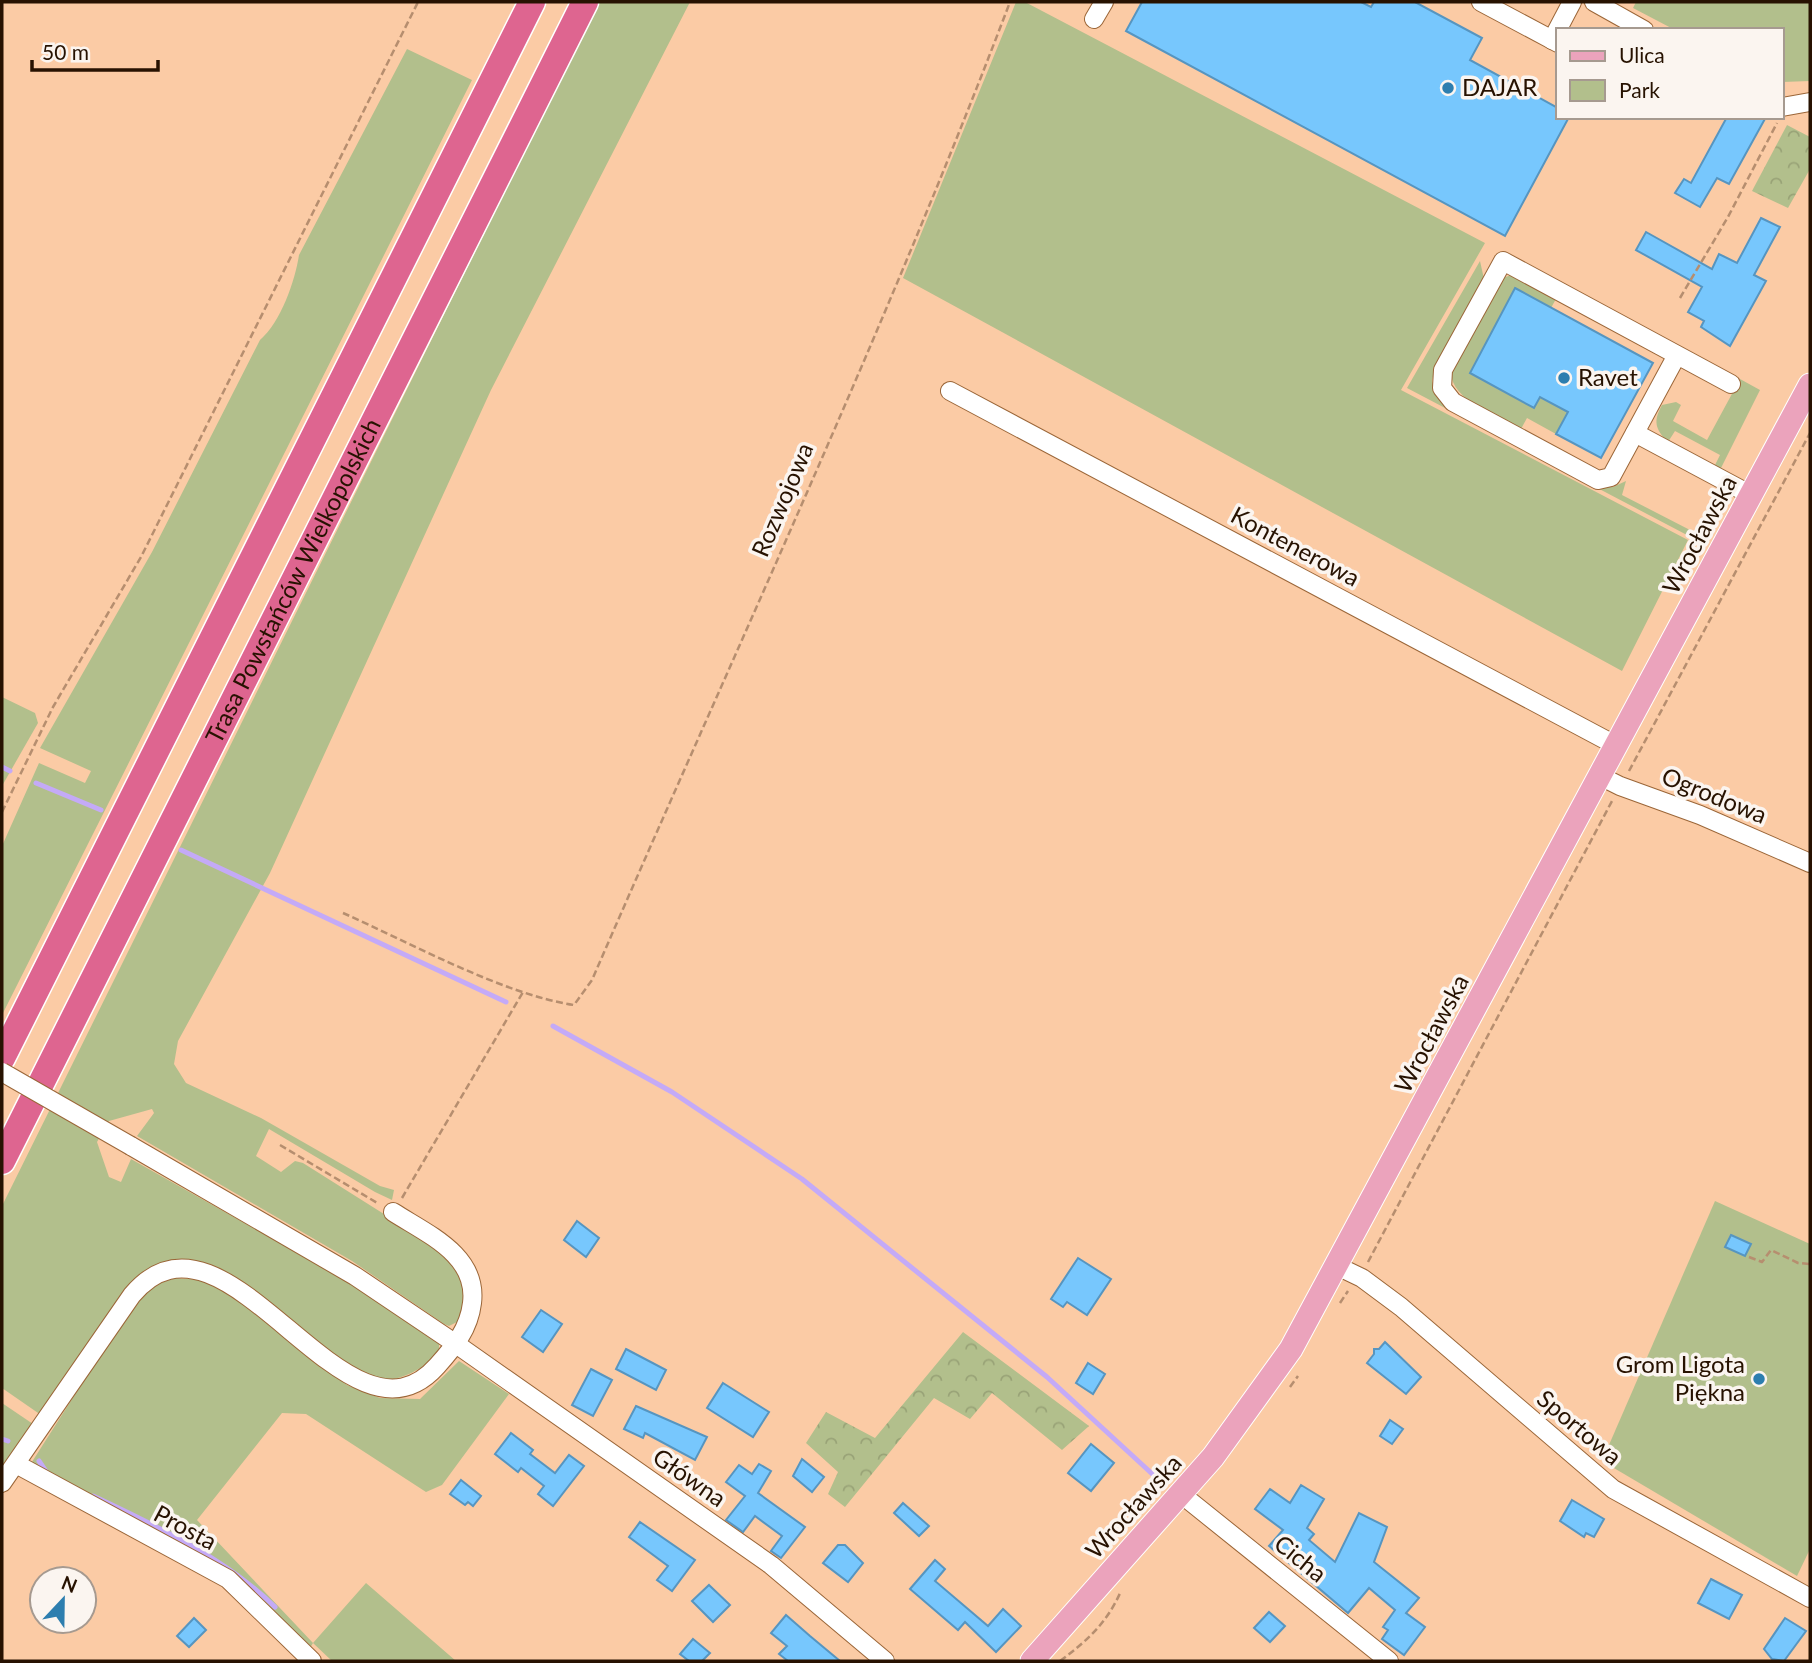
<svg xmlns="http://www.w3.org/2000/svg" width="1812" height="1663" font-family="Lato,sans-serif">
<style>
.green{fill:#b2bf8c}
.forest{fill:url(#forest-crowns)}
.lines{fill:none;stroke-linecap:round;stroke-linejoin:round}
.stream{stroke:#c4aaf7;stroke-width:5}
.building{fill:#77c7fd;stroke:#5695c0;stroke-width:2}
.minor-casing{stroke:#9b6638;stroke-width:20}
.major-casing{stroke:#fff;stroke-width:25}
.highway-casing{stroke:#fff;stroke-width:29}
.path{stroke:#b68e6f;stroke-width:2.5;stroke-dasharray:7 3.5;stroke-linecap:butt}
.minor{stroke:#fff;stroke-width:18}
.major{stroke:#eba3bc;stroke-width:23}
.highway{stroke:#de6590;stroke-width:26}
.minor-bridge-casing{stroke:#9b6638;stroke-width:20;stroke-linecap:butt}
.minor-bridge{stroke:#fff;stroke-width:18}
.poi-dot{fill:#2d7eaf;stroke:#fbf5f0;stroke-width:2.5}
.labels{text-anchor:middle;stroke-width:7;stroke-linejoin:round;paint-order:stroke}
.poi-label{font-size:24px;fill:#271201;stroke:#fbf5f0;text-anchor:start}
.street-label{font-size:24px;fill:#271201;stroke:#fbf5f0}
</style>
<defs>
<pattern id="forest-crowns" width="20" height="18" patternUnits="userSpaceOnUse" patternTransform="scale(1.75)"><rect width="20" height="18" fill="#b2bf8c"/><path d="M2 6a3 3 0 1 1 6 0M12 15a3 3 0 1 1 6 0" fill="none" stroke="#99a377"/></pattern>
</defs>
<rect width="100%" height="100%" fill="#fbcba5"/>
<g class="green">
<path d="M 599,2 L 690,2 L 491,390 L 270,873 L 178,1041 L 174,1064 L 186,1083 L 261,1118 L 380,1186 L 394,1190 L 392,1200 L 375,1192 L 269,1129 L 256,1156 L 281,1172 L 295,1161 L 303,1163 L 449,1255 C 464,1278 468,1294 459,1321 L 449,1326 L 444,1324 L 352,1261 L 137,1136 L 154,1113 L 152,1109 L 109,1121 L 97,1142 L 109,1177 L 121,1182 L 131,1159 L 344,1279 L 439,1344 L 439,1354 C 418,1372 399,1382 371,1381 L 213,1273 L 155,1270 L 140,1279 L 122,1297 L 41,1415 L 2,1388 L 2,1206 Z"/>
<polygon points="1016,2 1025,2 1485,243 1401,390 1688,540 1622,671 903,278"/>
<polygon points="1636,2 1810,2 1810,81 1782,82 1782,30 1675,30 1633,8"/>
<path d="M 407,49 L 472,80 L 2,1015 L 2,846 L 39,763 L 85,783 L 91,771 L 40,748 L 152,552 L 260,340 C 281,322 295,281 299,255 Z"/>
<polygon points="1480,261 1484,279 1434,372 1432,381 1436,396 1597,486 1613,487 1626,481 1622,495 1690,530 1687,535 1407,388"/>
<path d="M 1511,275 L 1557,297 L 1551,308 L 1515,289 L 1470,373 L 1534,407 L 1540,397 L 1568,412 L 1556,434 L 1527,418 L 1521,429 C 1499,416 1451,401 1451,372 L 1503,278 Z"/>
<path d="M 1740,379 L 1760,390 L 1720,470 L 1714,467 L 1720,455 L 1675,431 L 1668,442 C 1655,429 1653,421 1662,405 L 1676,402 L 1681,405 L 1673,421 L 1707,440 Z"/>
<polygon points="2,697 35,713 38,723 2,786"/>
<polygon points="1715,1201 1810,1244 1810,1549 1797,1576 1602,1461"/>
<polygon points="175,1278 203,1280 260,1313 347,1385 380,1398 420,1399 459,1361 509,1394 442,1485 426,1492 306,1414 282,1413 197,1520 313,1643 366,1583 456,1661 332,1661 313,1643 310,1648 246,1585 30,1465 132,1305 157,1284"/>
<polygon points="2,1403 33,1424 2,1470"/>
</g>
<g class="forest">
<polygon points="1787,125 1810,137 1810,169 1788,208 1752,191"/>
<polygon points="963,1332 1089,1426 1062,1450 992,1393 970,1419 934,1398 845,1507 828,1494 838,1472 806,1443 826,1412 875,1438"/>
</g>
<g class="lines">
<g class="stream">
<polyline points="2,767 10,771"/>
<polyline points="36,783 101,810"/>
<polyline points="181,850 506,1002"/>
<polyline points="553,1026 672,1092 802,1179 1047,1377 1161,1482"/>
<polyline points="2,1439 8,1441"/>
<polyline points="39,1461 47,1473"/>
<path d="M 93,1496 C 156,1526 224,1557 275,1607"/>
</g>
</g>
<g class="building">
<polygon points="1142,2 1361,2 1371,7 1374,2 1415,2 1482,38 1470,60 1558,108 1558,117 1569,117 1505,236 1126,31"/>
<polygon points="1727,117 1766,117 1729,184 1717,178 1700,207 1675,193 1684,179 1691,183"/>
<polygon points="1761,218 1780,227 1754,275 1766,281 1730,346 1701,327 1704,321 1688,312 1702,287 1636,250 1646,232 1712,269 1719,254 1737,263"/>
<polygon points="1515,288 1653,363 1601,458 1556,434 1568,412 1540,397 1534,408 1470,373"/>
<polygon points="577,1221 599,1238 586,1257 564,1240"/>
<polygon points="1731,1235 1751,1244 1745,1256 1725,1247"/>
<polygon points="1078,1258 1111,1279 1087,1315 1067,1302 1063,1307 1051,1299"/>
<polygon points="541,1310 562,1324 543,1352 522,1337"/>
<polygon points="1385,1342 1421,1377 1406,1394 1367,1363 1374,1354 1374,1349 1379,1349"/>
<polygon points="626,1349 666,1370 656,1390 616,1369"/>
<polygon points="1088,1363 1105,1374 1093,1394 1076,1383"/>
<polygon points="591,1369 612,1380 593,1416 572,1405"/>
<polygon points="723,1383 769,1412 753,1437 707,1408"/>
<polygon points="636,1406 707,1437 695,1460 645,1433 643,1438 624,1429"/>
<polygon points="1390,1420 1403,1429 1392,1444 1380,1436"/>
<polygon points="511,1433 533,1450 530,1454 555,1473 569,1455 584,1466 553,1506 538,1494 544,1486 521,1468 518,1472 495,1454"/>
<polygon points="1091,1444 1114,1463 1091,1491 1068,1473"/>
<polygon points="802,1459 824,1477 812,1492 793,1476"/>
<polygon points="759,1464 771,1471 758,1493 805,1527 781,1558 771,1551 782,1536 755,1516 743,1532 726,1520 745,1496 726,1482 739,1465 752,1474"/>
<polygon points="461,1480 481,1496 473,1506 468,1502 465,1505 450,1494"/>
<polygon points="1301,1485 1324,1499 1307,1528 1314,1534 1309,1540 1335,1562 1359,1513 1387,1527 1374,1562 1419,1598 1406,1613 1425,1627 1404,1655 1382,1639 1388,1630 1383,1627 1395,1610 1369,1588 1348,1613 1269,1546 1283,1530 1255,1509 1270,1489 1290,1503"/>
<polygon points="1572,1500 1604,1519 1594,1537 1586,1533 1584,1537 1560,1521"/>
<polygon points="903,1503 929,1526 919,1536 894,1513"/>
<polygon points="640,1522 695,1560 672,1591 657,1580 668,1566 629,1537"/>
<polygon points="838,1545 845,1545 863,1563 848,1582 823,1563"/>
<polygon points="935,1560 945,1569 935,1581 988,1626 1003,1609 1021,1626 996,1652 965,1622 958,1630 910,1589"/>
<polygon points="1711,1579 1742,1595 1729,1619 1698,1603"/>
<polygon points="709,1585 730,1605 713,1622 692,1601"/>
<polygon points="1269,1612 1285,1626 1270,1642 1254,1628"/>
<polygon points="786,1615 810,1636 840,1661 788,1661 779,1654 787,1646 771,1633"/>
<polygon points="194,1618 206,1630 189,1647 177,1636"/>
<polygon points="1785,1618 1806,1631 1784,1661 1772,1659 1764,1649"/>
<polygon points="693,1639 710,1653 702,1661 689,1661 680,1654"/>
</g>
<g class="lines">
<defs>
<g id="minor">
<polyline points="1481,2 1558,43"/>
<polyline points="1594,2 1644,30"/>
<polyline points="1094,19 1104,2"/>
<polyline points="1552,40 1572,2"/>
<polyline points="1782,107 1810,102"/>
<polyline points="1677,355 1611,477 1598,480 1453,402 1442,388 1443,370 1503,261 1731,384"/>
<polyline points="950,391 1617,746"/>
<polyline points="1635,433 1751,495"/>
<polyline points="1600,776 1620,786 1700,815 1810,863"/>
<polyline points="131,1146 355,1276 456,1344 771,1565 885,1661"/>
<polyline points="1337,1266 1362,1278 1401,1307 1613,1489 1810,1598"/>
<polyline points="16,1464 228,1579 312,1661"/>
<path d="M 2,1483 L 132,1295 C 226,1183 346,1468 437,1366 C 454,1347 469,1329 472,1303 C 478,1255 427,1234 393,1212"/>
<polyline points="1181,1494 1389,1661"/>
</g>
<polyline id="major" points="1032,1661 1213,1457 1291,1349 1810,385"/>
<g id="highway">
<polyline points="2,1058 532,2"/>
<path id="s1" d="M 2,1161 L 585,2"/>
</g>
</defs>
<use href="#minor" class="minor-casing"/>
<use href="#major" class="major-casing"/>
<use href="#highway" class="highway-casing"/>
<g class="path">
<polyline points="1680,298 1728,217 1777,123"/>
<polyline points="1629,771 1810,433"/>
<polyline points="2,812 53,707 141,557 418,2"/>
<path d="M 343,913 C 411,943 502,994 574,1005 L 592,980 C 733,655 884,333 1010,2"/>
<polyline points="280,1145 379,1204"/>
<polyline points="402,1198 523,992"/>
<polyline points="1749,1257 1762,1262 1771,1250 1798,1263 1810,1264"/>
<polyline points="1368,1262 1612,801"/>
<polyline points="1340,1303 1348,1291"/>
<polyline points="1290,1387 1298,1376"/>
<path d="M 1060,1661 C 1087,1641 1107,1623 1121,1591"/>
</g>
<use href="#minor" class="minor"/>
<use href="#major" class="major"/>
<use href="#highway" class="highway"/>
<defs>
<polyline id="minor-bridge" points="2,1072 131,1146"/>
</defs>
<use href="#minor-bridge" class="minor-bridge-casing"/>
<use href="#minor-bridge" class="minor-bridge"/>
</g>
<g class="poi-dot">
<circle cx="1448" cy="88" r="7"/>
<circle cx="1564" cy="378" r="7"/>
<circle cx="1759" cy="1379" r="7"/>
</g>
<g class="labels">
<g class="poi-label">
<text x="1462" y="96">DAJAR</text>
<text x="1578" y="386">Ravet</text>
<text x="1745" y="1373" text-anchor="end">Grom Ligota<tspan x="1745" dy="28">Piękna</tspan></text>
</g>
<g class="street-label">
<text transform="translate(783 500) rotate(-67)" y="8">Rozwojowa</text>
<text transform="translate(1700 535) rotate(-62)" y="8">Wrocławska</text>
<text transform="translate(1295 547) rotate(28)" y="8">Kontenerowa</text>
<text dy="8" stroke="none"><textPath href="#s1" startOffset="649">Trasa Powstańców Wielkopolskich</textPath></text>
<text transform="translate(1714 796) rotate(22)" y="8">Ogrodowa</text>
<text transform="translate(1432 1034) rotate(-62)" y="8">Wrocławska</text>
<text transform="translate(1579 1428) rotate(40)" y="8">Sportowa</text>
<text transform="translate(689 1478) rotate(35)" y="8">Główna</text>
<text transform="translate(1134 1507) rotate(-48)" y="8">Wrocławska</text>
<text transform="translate(185 1528) rotate(28)" y="8">Prosta</text>
<text transform="translate(1300 1559) rotate(39)" y="8">Cicha</text>
</g>
</g>
<rect width="1812" height="1663" fill="none" stroke="#271201" stroke-width="7"/>
<rect x="1556" y="28" width="228" height="91" fill="#fbf5f0" stroke="#a69a90" stroke-width="2"/>
<rect x="1570" y="51" width="35" height="10" fill="#eba3bc" stroke="#a69a90" stroke-width="2"/>
<text x="1619" y="63" font-size="21" fill="#271201">Ulica</text>
<rect x="1570" y="80" width="35" height="21" fill="#b2bf8c" stroke="#a69a90" stroke-width="2"/>
<text x="1619" y="98" font-size="21" fill="#271201">Park</text>
<g transform="translate(63 1600) rotate(22)"><circle r="33" fill="#fbf5f0" stroke="#a69a90" stroke-width="2"/>
<path d="M0-5L12 26L0 18L-12 26Z" fill="#2d7eaf"/>
<text y="-10" font-size="19" font-weight="bold" text-anchor="middle" fill="#271201">N</text>
</g>
<path d="M32 60v10h126v-10" fill="none" stroke="#271201" stroke-width="3.5"/>
<text x="42" y="60" font-size="21" fill="#271201" stroke="#fbf5f0" stroke-width="5" paint-order="stroke">50 m</text>
</svg>
